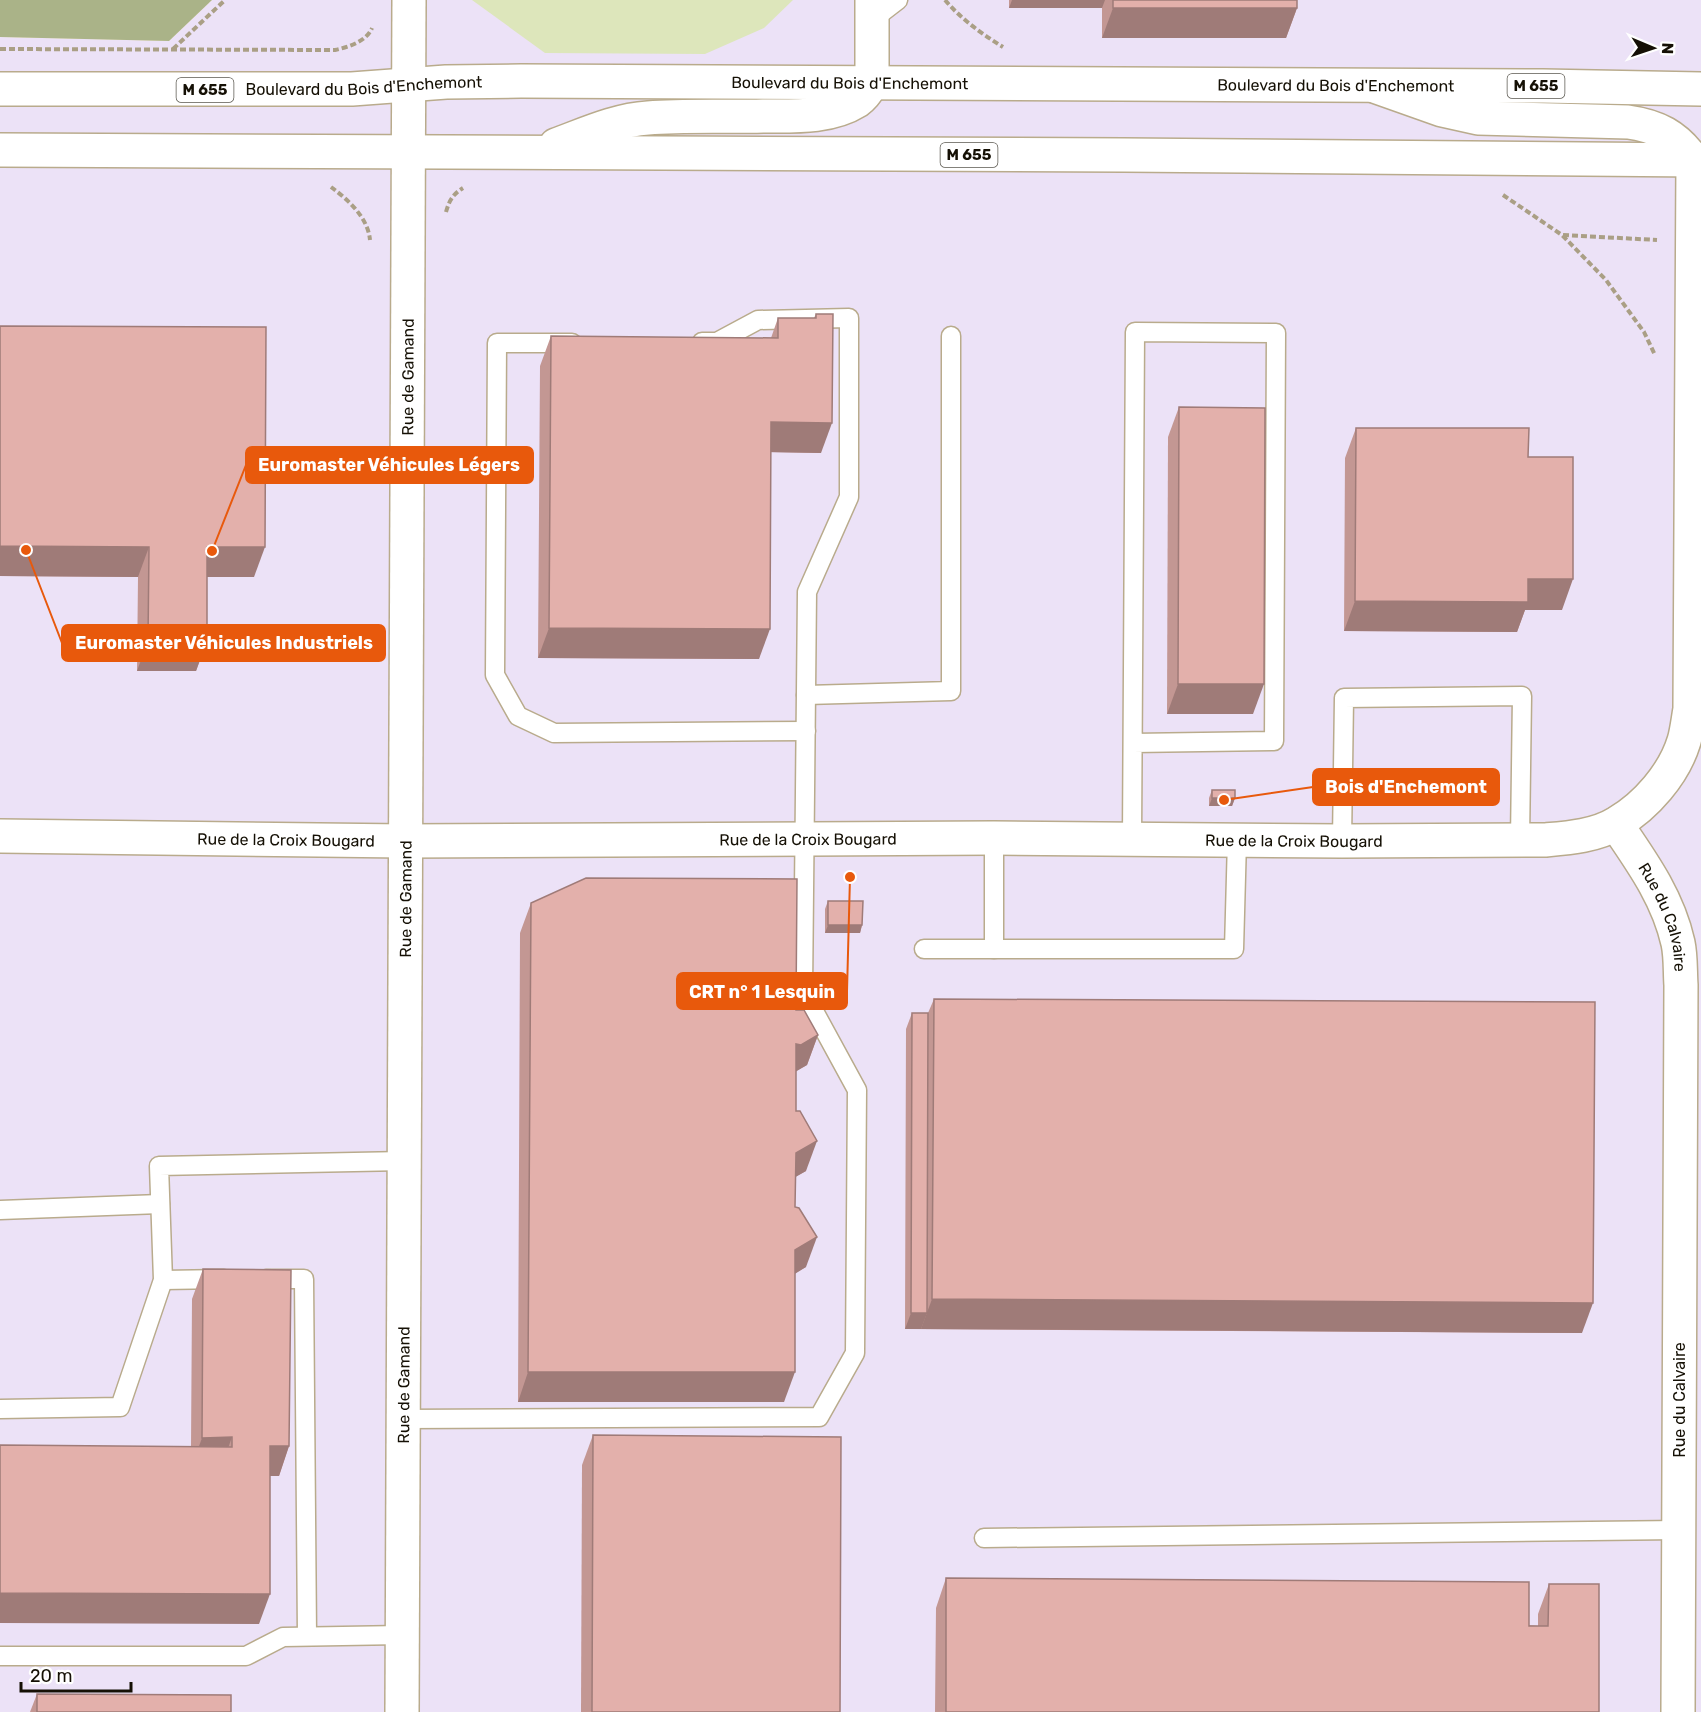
<svg xmlns="http://www.w3.org/2000/svg" width="1701" height="1712" font-family="Rubik,sans-serif">
<style>
.industrial{fill:#ece2f7}
.green{fill:#dde6bb}
.forest{fill:#aab388}
.lines{fill:none;stroke-linecap:round;stroke-linejoin:round}
.lane-casing{stroke:#b9ab8c;stroke-width:21}
.street-casing{stroke:#b9ab8c;stroke-width:36}
.primary-casing{stroke:#b9ab8c;stroke-width:36}
.path{stroke:#aa9f85;stroke-width:4;stroke-dasharray:6 3;stroke-linecap:butt}
.lane{stroke:#fff;stroke-width:18}
.street{stroke:#fff;stroke-width:33}
.primary{stroke:#fff;stroke-width:33}
.wall{fill:#c39793}
.shaded-wall{fill:#9f7b78}
.building{fill:#e3b0ab;stroke:#9f7b78;stroke-width:1.5}
.labels{text-anchor:middle;stroke-width:4.5;stroke-linejoin:round;paint-order:stroke}
.shield{fill:#fff;stroke:#5b5850;stroke-width:1.5}
.shield-label{font-size:15px;font-weight:bold;fill:#151005}
.street-label{font-size:16px;fill:#151005;stroke:#fff}
.leader{fill:none;stroke:#e8590c;stroke-width:2}
.callout-dot{fill:#e8590c;stroke:#fff;stroke-width:2}
.callout{fill:#e8590c;stroke:#e8590c;stroke-width:2}
.callout-label{font-size:18px;text-anchor:middle;font-weight:bold;fill:#fff}
</style>
<rect width="100%" height="100%" fill="#feefce"/>
<polygon class="industrial" points="212,0 1701,0 1701,1712 0,1712 0,37 169,41"/>
<polygon class="green" points="472,0 793,0 764,28 705,54 545,53"/>
<polygon class="forest" points="0,0 212,0 169,41 0,37"/>
<g class="lines">
<defs>
<g id="lane">
<polyline points="872,20 898,0"/>
<polyline points="572,343 497,343 495,675 518,716 554,733 806,731"/>
<polyline points="806,695 951,691 951,336"/>
<polyline points="994,838 994,949"/>
<polyline points="1132,839 1135,332 1276,333 1274,741 1133,743"/>
<polyline points="1342,841 1344,698 1522,696 1520,840"/>
<polyline points="924,949 1234,949 1237,840"/>
<polyline points="0,1210 160,1204"/>
<polyline points="266,1279 304,1279 307,1636"/>
<polyline points="163,1280 224,1279"/>
<polyline points="0,1409 120,1407 163,1280 159,1166 404,1161"/>
<polyline points="403,1419 819,1417 855,1353 857,1090 803,991 807,592 849,497 849,318 758,320 717,342 702,342"/>
<polyline points="984,1538 1679,1530"/>
<polyline points="0,1656 246,1656 283,1637 402,1635"/>
</g>
<g id="street">
<polyline points="872,83 872,0"/>
<path d="M 1377,87 L 1442,110 L 1478,118 L 1628,122 C 1657,126 1676,136 1693,160"/>
<path id="s1" d="M 1616,824 C 1642,862 1668,898 1678,943 C 1681,957 1680,972 1681,985 L 1678,1712"/>
<path id="s2" d="M 0,836 L 405,841 L 994,838 L 1342,841 L 1545,840 C 1568,838 1596,836 1617,823 C 1646,806 1674,774 1684,741 C 1687,731 1688,720 1690,709 L 1693,160"/>
<path id="s3" d="M 402,1712 L 409,0"/>
</g>
<g id="primary">
<path id="s4" d="M 0,89 L 352,89 L 446,82 L 521,81 L 1543,86 L 1701,89"/>
<path d="M 556,145 C 586,134 616,120 648,118 C 686,115 725,117 763,116 C 794,116 830,118 857,101 C 864,96 868,90 872,83"/>
<polyline points="0,150 1124,155 1701,160"/>
</g>
</defs>
<use href="#lane" class="lane-casing"/>
<use href="#street" class="street-casing"/>
<use href="#primary" class="primary-casing"/>
<g class="path">
<path d="M 945,0 C 961,19 982,34 1003,47"/>
<path d="M 0,49 L 335,50 C 348,47 366,42 372,28"/>
<polyline points="173,49 225,0"/>
<path d="M 331,187 C 347,199 368,217 370,240"/>
<polyline points="1503,195 1562,235 1606,280 1644,332 1655,355"/>
<path d="M 446,212 C 449,201 453,194 463,188"/>
<polyline points="1563,235 1657,240"/>
</g>
<use href="#lane" class="lane"/>
<use href="#street" class="street"/>
<use href="#primary" class="primary"/>
</g>
<g class="wall">
<polygon points="1009,0 1297,0 1297,8 1286,38 1102,38 1102,8 1009,8"/>
<polygon points="816,314 821,453 771,452 759,659 538,658 540,366 551,336 771,338 778,318 814,318"/>
<polygon points="0,326 254,577 207,577 207,641 196,671 137,671 138,577 0,576"/>
<polygon points="1179,407 1253,714 1167,714 1168,437"/>
<polygon points="1356,428 1528,457 1562,610 1525,610 1517,632 1344,631 1345,458"/>
<polygon points="1212,790 1235,798 1232,806 1209,806 1209,798"/>
<polygon points="828,901 862,925 860,933 825,933 825,909"/>
<polygon points="531,903 818,1035 807,1065 796,1071 796,1111 806,1171 795,1177 795,1207 806,1267 795,1273 784,1402 518,1402 520,933"/>
<polygon points="934,999 1582,1333 905,1329 906,1029 912,1013 928,1013"/>
<polygon points="203,1269 289,1446 279,1476 270,1476 259,1624 191,1447 192,1299"/>
<polygon points="593,1435 840,1712 581,1712 582,1465"/>
<polygon points="946,1578 1538,1626 1538,1614 1549,1584 1599,1712 935,1712 936,1608"/>
<polygon points="37,1694 231,1712 30,1712"/>
</g>
<g class="shaded-wall">
<polygon points="1012,0 1105,0 1102,8 1009,8"/>
<polygon points="1113,8 1297,8 1286,38 1102,38"/>
<polygon points="771,422 832,423 821,453 760,452"/>
<polygon points="0,546 149,547 138,577 0,576"/>
<polygon points="207,547 265,547 254,577 196,577"/>
<polygon points="1528,579 1573,579 1562,610 1525,610 1517,632 1344,631 1355,601"/>
<polygon points="549,628 770,629 759,659 538,658"/>
<polygon points="148,641 207,641 196,671 137,671"/>
<polygon points="1178,684 1264,684 1253,714 1167,714"/>
<polygon points="1212,798 1235,798 1232,806 1209,806"/>
<polygon points="828,925 862,925 860,933 825,933"/>
<polygon points="818,1035 807,1065 790,1075 796,1044"/>
<polygon points="817,1141 806,1171 785,1183 796,1153"/>
<polygon points="817,1237 806,1267 785,1280 795,1250"/>
<polygon points="932,1299 1593,1303 1582,1333 921,1329"/>
<polygon points="911,1313 927,1313 921,1329 905,1329"/>
<polygon points="528,1372 795,1372 784,1402 518,1402"/>
<polygon points="232,1437 221,1468 191,1468 202,1438"/>
<polygon points="270,1446 289,1446 279,1476 260,1476"/>
<polygon points="0,1593 270,1594 259,1624 0,1623"/>
</g>
<g class="building">
<rect x="1113" y="0" width="184" height="8"/>
<polygon points="816,314 833,314 832,423 771,422 770,629 549,628 551,336 778,338 778,318 816,318"/>
<polygon points="0,326 266,327 265,547 207,547 207,641 148,641 149,547 0,546"/>
<polygon points="1179,407 1265,408 1264,684 1178,684"/>
<polygon points="1356,428 1529,428 1528,457 1573,457 1573,579 1528,579 1528,602 1355,601"/>
<rect x="1212" y="790" width="23" height="8"/>
<polygon points="586,878 797,879 796,1010 804,1010 818,1035 801,1045 796,1044 796,1111 800,1111 817,1141 796,1153 795,1207 799,1208 817,1237 795,1250 795,1372 528,1372 531,903"/>
<polygon points="828,901 863,901 862,925 828,925"/>
<polygon points="934,999 1595,1002 1593,1303 932,1299"/>
<polygon points="912,1013 928,1013 927,1313 911,1313"/>
<polygon points="203,1269 291,1270 289,1446 270,1446 270,1594 0,1593 0,1445 232,1447 232,1437 202,1438"/>
<polygon points="593,1435 841,1437 840,1712 592,1712"/>
<polygon points="946,1578 1529,1582 1529,1626 1548,1626 1549,1584 1599,1584 1599,1712 946,1712"/>
<polygon points="37,1694 231,1695 231,1712 37,1712"/>
</g>
<g class="labels">
<g class="shield">
<rect x="1507.5" y="74" width="57" height="24" rx="4.5"/>
<rect x="176.5" y="78" width="57" height="24" rx="4.5"/>
<rect x="940.5" y="143" width="57" height="24" rx="4.5"/>
</g>
<g class="shield-label">
<text x="1536" y="91">M 655</text>
<text x="205" y="95">M 655</text>
<text x="969" y="160">M 655</text>
</g>
<g class="street-label">
<text dy="6" stroke="none"><textPath href="#s4" startOffset="850">Boulevard du Bois d'Enchemont</textPath></text>
<text dy="6" stroke="none"><textPath href="#s4" startOffset="1336">Boulevard du Bois d'Enchemont</textPath></text>
<text dy="6" stroke="none"><textPath href="#s4" startOffset="364">Boulevard du Bois d'Enchemont</textPath></text>
<text dy="6" stroke="none"><textPath href="#s3" startOffset="1335">Rue de Gamand</textPath></text>
<text dy="6" stroke="none"><textPath href="#s2" startOffset="286">Rue de la Croix Bougard</textPath></text>
<text dy="6" stroke="none"><textPath href="#s2" startOffset="808">Rue de la Croix Bougard</textPath></text>
<text dy="6" stroke="none"><textPath href="#s2" startOffset="1294">Rue de la Croix Bougard</textPath></text>
<text dy="6" stroke="none"><textPath href="#s3" startOffset="813">Rue de Gamand</textPath></text>
<text dy="6" stroke="none"><textPath href="#s1" startOffset="106">Rue du Calvaire</textPath></text>
<text dy="6" stroke="none"><textPath href="#s3" startOffset="327">Rue de Gamand</textPath></text>
<text transform="translate(1679 1400) rotate(-90)" y="6">Rue du Calvaire</text>
</g>
</g>
<path class="leader" d="M212 551L246 465M26 550L62 643M1224 800L1313 787M850 877L847 991"/>
<g class="callout-dot">
<circle cx="212" cy="551" r="6"/>
<circle cx="26" cy="550" r="6"/>
<circle cx="1224" cy="800" r="6"/>
<circle cx="850" cy="877" r="6"/>
</g>
<g class="callout">
<rect x="246" y="447" width="287" height="36" rx="6"/>
<rect x="62" y="625" width="323" height="36" rx="6"/>
<rect x="1313" y="769" width="186" height="36" rx="6"/>
<rect x="677" y="973" width="170" height="36" rx="6"/>
</g>
<g class="callout-label">
<text x="389" y="471">Euromaster Véhicules Légers</text>
<text x="224" y="649">Euromaster Véhicules Industriels</text>
<text x="1406" y="793">Bois d'Enchemont</text>
<text x="762" y="998">CRT n° 1 Lesquin</text>
</g>
<g transform="translate(1653 48) rotate(92)" stroke="#ffffff" stroke-width="4.5" paint-order="stroke">
<path d="M0-4.5L10 22L0 15L-10 22Z" fill="#151005"/>
<text y="-9" font-size="16" font-weight="bold" text-anchor="middle" fill="#151005">N</text>
</g>
<path d="M21 1682v9h110v-9" fill="none" stroke="#151005" stroke-width="3"/>
<text x="30" y="1682" font-size="18" fill="#151005" stroke="#ffffff" stroke-width="4.5" paint-order="stroke">20 m</text>
</svg>
